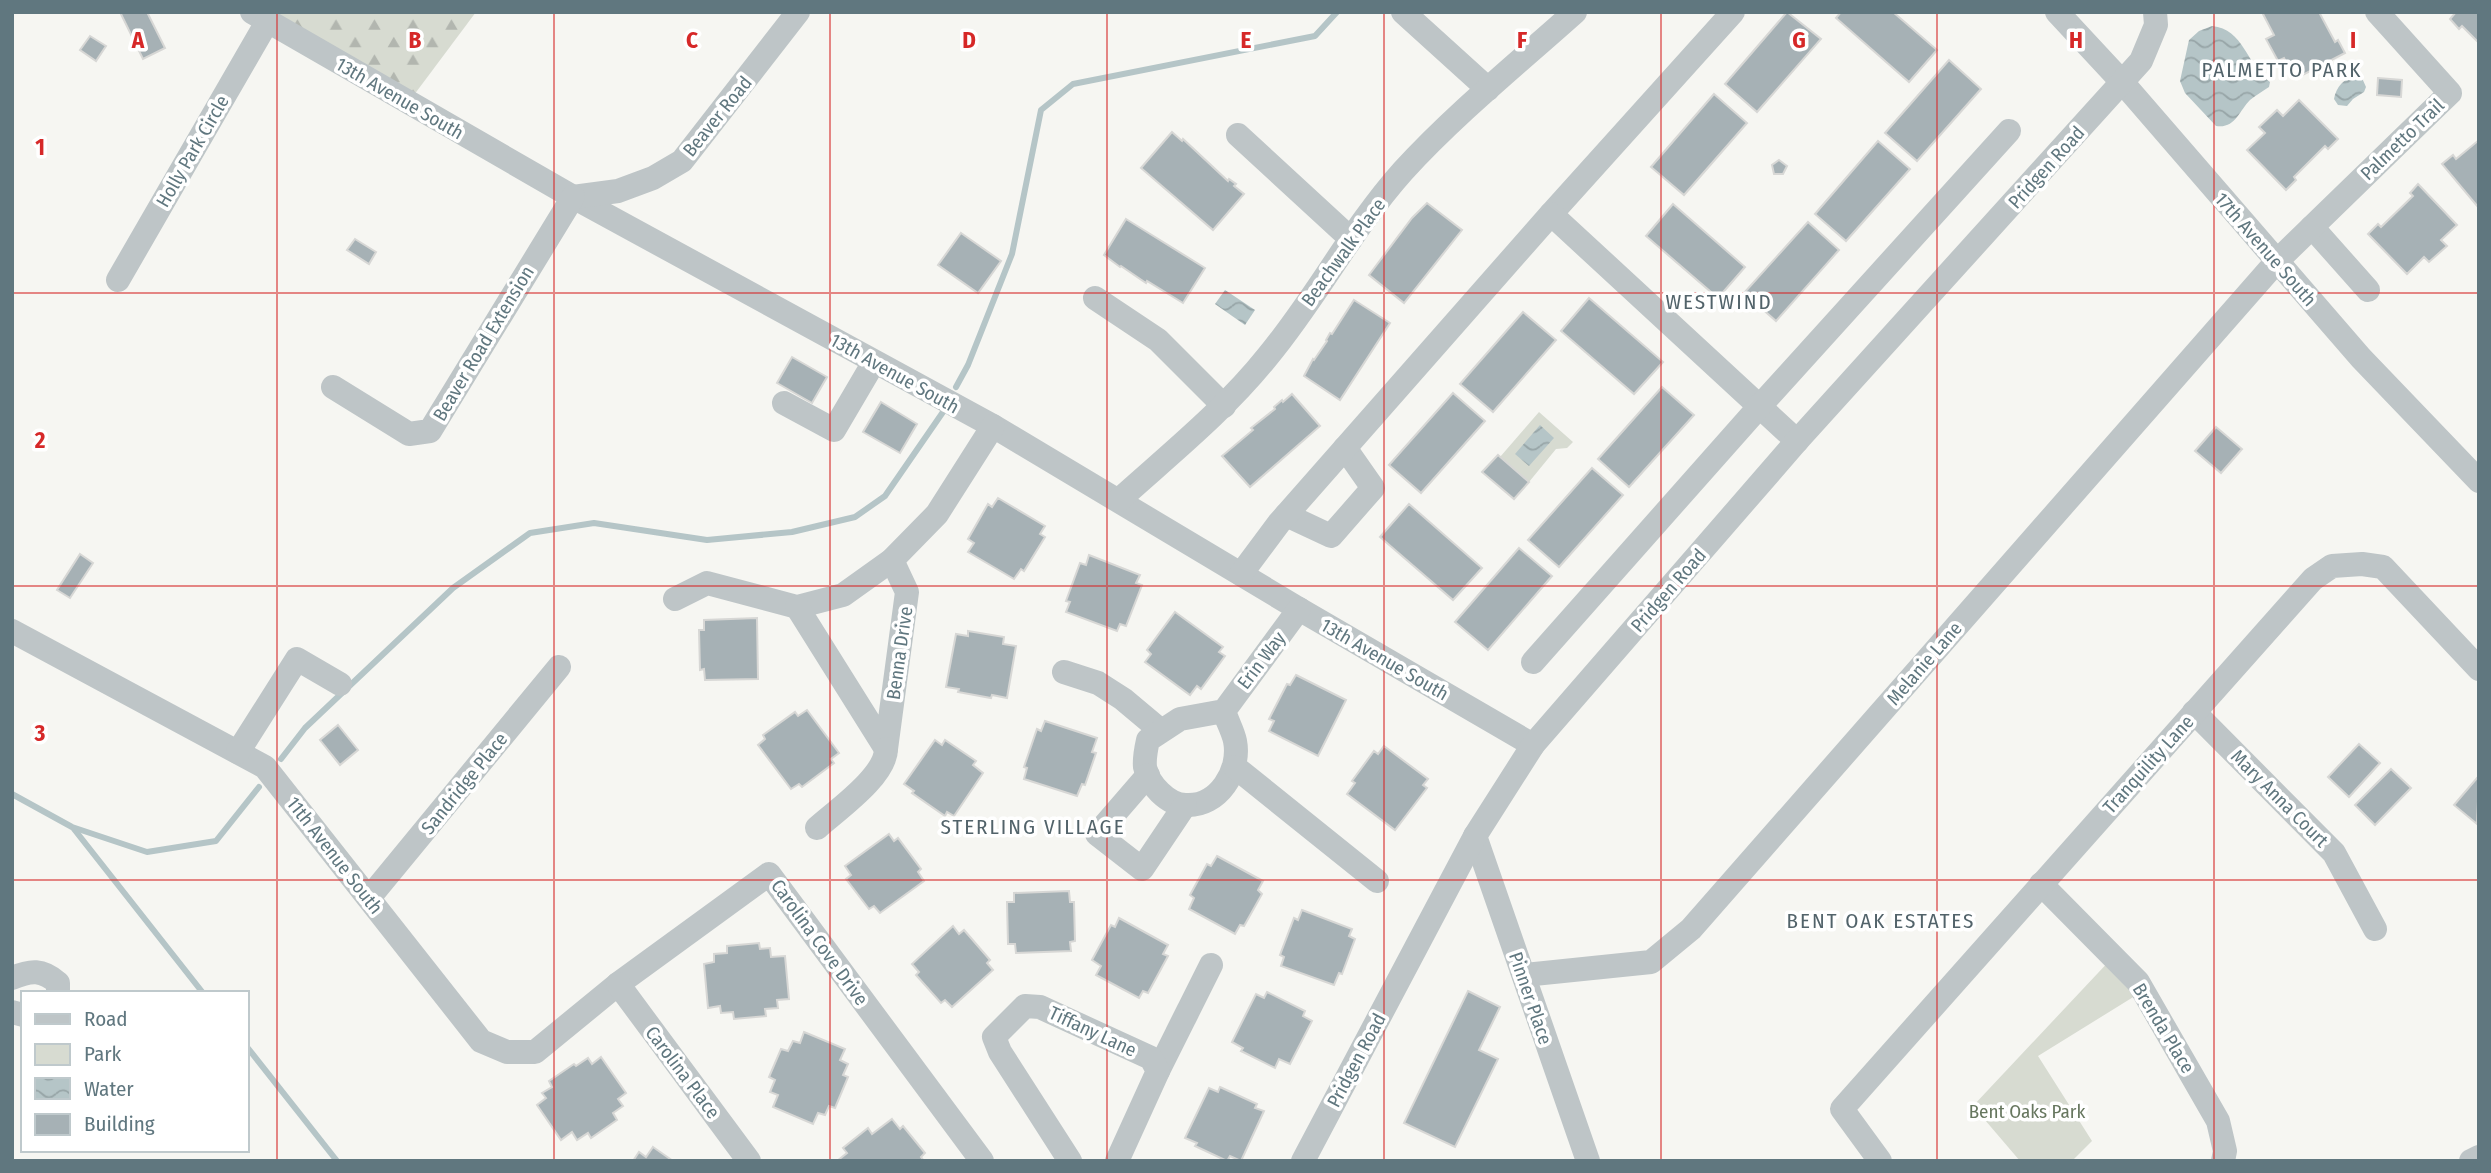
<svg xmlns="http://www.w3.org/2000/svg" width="2491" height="1173" font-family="'Fira Sans Condensed',sans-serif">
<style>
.forest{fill:url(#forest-firs)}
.park{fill:#d7dbd1}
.water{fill:url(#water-waves)}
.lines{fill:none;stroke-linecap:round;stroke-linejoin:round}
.stream{stroke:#b5c5c7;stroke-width:6}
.building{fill:#a6b1b5;stroke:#d7d7d5;stroke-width:2}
.minor{stroke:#bec5c7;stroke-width:24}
.grid{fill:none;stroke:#d62828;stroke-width:2;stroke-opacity:0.55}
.labels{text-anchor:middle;stroke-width:7;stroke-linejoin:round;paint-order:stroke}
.street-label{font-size:19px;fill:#60777f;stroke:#fff}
.park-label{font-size:19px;fill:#67775f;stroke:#fff}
.neighbourhood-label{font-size:21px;letter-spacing:2px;fill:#52636a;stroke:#fff}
.grid-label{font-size:23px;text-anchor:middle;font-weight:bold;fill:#d62828;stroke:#fff;stroke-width:7;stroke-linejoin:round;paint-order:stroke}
</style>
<defs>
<pattern id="forest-firs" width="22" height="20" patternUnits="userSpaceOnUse" patternTransform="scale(1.75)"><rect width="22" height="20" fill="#d7dbd1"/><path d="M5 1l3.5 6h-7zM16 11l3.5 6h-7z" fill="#b2b6af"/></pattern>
<pattern id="water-waves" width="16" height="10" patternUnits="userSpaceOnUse" patternTransform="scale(1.75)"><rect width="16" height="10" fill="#b5c5c7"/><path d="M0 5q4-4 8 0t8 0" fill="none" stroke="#97a5a7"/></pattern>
</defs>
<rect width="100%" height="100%" fill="#f6f6f2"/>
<polygon class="forest" points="258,12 476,12 408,103"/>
<g class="park">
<polygon points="1539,412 1573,442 1567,448 1556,449 1529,482 1500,457"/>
<polygon points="2113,957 2143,991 2038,1056 2092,1141 2072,1161 2020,1161 1973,1106"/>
</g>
<g class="water">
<path d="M 2212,26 C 2244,29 2246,64 2270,82 L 2269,87 C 2263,91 2256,95 2250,100 C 2239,111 2235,129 2216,126 L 2185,93 L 2180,81 L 2189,40 L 2199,31 Z"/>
<path d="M 2356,76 L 2362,78 L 2366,87 L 2364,92 L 2353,99 L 2347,106 L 2338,105 L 2334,99 C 2336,87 2344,78 2356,76 Z"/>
<polygon points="1225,290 1255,310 1245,325 1215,304"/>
<polygon points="1540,425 1554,438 1529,466 1515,454"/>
</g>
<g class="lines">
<g class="stream">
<polyline points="956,387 968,365 1012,254 1041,110 1073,84 1315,36 1337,12"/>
<polyline points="281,759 305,728 453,588 530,533 594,523 707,540 792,532 855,517 885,496 943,412"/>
<polyline points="12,794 72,827 147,852 216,841 259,787"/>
<polyline points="74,829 203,993"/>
<polyline points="247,1047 337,1161"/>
</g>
</g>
<g class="building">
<polygon points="120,12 147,12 165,48 143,59"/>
<polygon points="1787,12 1821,39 1757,112 1725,84"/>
<polygon points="1841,12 1893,12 1937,50 1909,82 1836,18"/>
<polygon points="2266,12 2319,12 2335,42 2338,40 2345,53 2295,79 2284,58 2278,61 2266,39 2274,35 2263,14"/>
<polygon points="2456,12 2479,12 2479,43 2462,26 2459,29 2450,19"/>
<polygon points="90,36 106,46 96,61 80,50"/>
<polygon points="1949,60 1981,89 1917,161 1885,133"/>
<polygon points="2378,78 2402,80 2401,97 2377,95"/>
<polygon points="1714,94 1747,123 1684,195 1651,167"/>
<polygon points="2299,100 2338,139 2328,149 2325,146 2294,177 2296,180 2286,190 2247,150 2265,133 2259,127 2277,110 2283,116"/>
<polygon points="1172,132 1182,141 1183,139 1228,181 1229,179 1236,184 1234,186 1244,194 1213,230 1141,168"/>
<polygon points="2479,140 2479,207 2478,207 2442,164 2453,155 2456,159"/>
<polygon points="1878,141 1910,169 1846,241 1815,214"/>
<polygon points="1779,160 1787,166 1783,174 1774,174 1772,165"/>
<polygon points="2418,184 2457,225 2441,240 2447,246 2429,262 2424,257 2407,274 2368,234 2378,224 2381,227 2413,196 2410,193"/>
<polygon points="1427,203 1462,230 1404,303 1369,275 1412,218"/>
<polygon points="1673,204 1745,267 1718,298 1646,236"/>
<polygon points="1126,219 1205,268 1183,303 1147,281 1146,283 1121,266 1120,267 1104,255"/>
<polygon points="1808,222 1839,250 1776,321 1744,293"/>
<polygon points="961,233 1001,261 978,293 938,265"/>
<polygon points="355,239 376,252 369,264 347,250"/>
<polygon points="1589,298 1663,362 1634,394 1561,331"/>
<polygon points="1354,300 1390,323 1340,400 1304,376 1313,359 1314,360 1327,341 1326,340 1330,333 1332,334"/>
<polygon points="1523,312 1556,340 1493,412 1460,384"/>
<polygon points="792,357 827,377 812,403 777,383"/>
<polygon points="1662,387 1694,415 1629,487 1598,459"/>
<polygon points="1453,393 1485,421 1421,493 1389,465"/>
<polygon points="1292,394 1320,426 1250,487 1222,456 1253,430 1251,428 1275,409 1274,407 1282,400 1283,402"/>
<polygon points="881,402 917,424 900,453 863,432"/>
<polygon points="2216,427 2242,449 2221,473 2195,451"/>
<polygon points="1498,455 1529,482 1514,499 1482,472"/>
<polygon points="1592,468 1623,495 1559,567 1528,540"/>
<polygon points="998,498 1045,526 1040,534 1045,537 1024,571 1021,569 1014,579 968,552 974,543 968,539 988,504 992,507"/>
<polygon points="1409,504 1482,568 1453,600 1380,537"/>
<polygon points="1519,548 1552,576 1488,650 1455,622"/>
<polygon points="80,554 93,563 70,598 57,590"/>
<polygon points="1089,555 1140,575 1136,583 1142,585 1126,626 1120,624 1117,631 1066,612 1070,602 1066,601 1080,563 1086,565"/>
<polygon points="1175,612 1223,647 1219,652 1225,656 1201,689 1197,686 1190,695 1145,662 1151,654 1147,650"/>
<polygon points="757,618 758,679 705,680 704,669 700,670 699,630 704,630 704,620"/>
<polygon points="968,631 1004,637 1003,644 1016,646 1007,698 992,695 991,698 958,692 959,689 946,687 956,634 968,636"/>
<polygon points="1296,675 1346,700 1318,756 1269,731 1274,721 1269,719 1287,684 1290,685"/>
<polygon points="807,710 839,753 831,759 834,763 802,787 799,784 791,789 758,745 765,739 763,735 795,712 798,716"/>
<polygon points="1045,721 1097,738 1092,752 1096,753 1085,785 1082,784 1077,796 1024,779 1027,768 1024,767 1037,729 1041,731"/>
<polygon points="338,725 358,750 340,765 320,740"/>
<polygon points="935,740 942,745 945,740 976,761 973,765 983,773 954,816 947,812 945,816 912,793 914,791 904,784"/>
<polygon points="2359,744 2380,763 2349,797 2328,777"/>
<polygon points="1384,746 1428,779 1423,785 1427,788 1395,830 1347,794 1355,783 1352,781 1374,751 1378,754"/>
<polygon points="2391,769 2411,788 2375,825 2355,805"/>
<polygon points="2477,778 2479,779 2477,824 2454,805"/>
<polygon points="889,834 894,841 898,838 921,869 918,872 924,881 880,913 874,906 869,909 846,879 851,875 845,866"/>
<polygon points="1217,856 1263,881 1258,890 1262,894 1244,926 1240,925 1235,934 1189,909 1194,898 1190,895 1207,864 1211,866"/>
<polygon points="1069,891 1070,902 1074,902 1075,941 1070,942 1071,951 1016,953 1015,944 1008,944 1007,902 1014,902 1014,893"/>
<polygon points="1302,910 1352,929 1349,936 1355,939 1342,974 1339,973 1334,985 1281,966 1284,957 1280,955 1294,918 1298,920"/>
<polygon points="1119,918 1168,945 1163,954 1168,956 1148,993 1143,991 1139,998 1096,975 1101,966 1092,960 1111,925 1115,927"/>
<polygon points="953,926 959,934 964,930 990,960 987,963 993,970 952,1007 945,1000 941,1003 916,975 919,972 912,964"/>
<polygon points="759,943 760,949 770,948 771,957 785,956 789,999 777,1000 778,1008 765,1009 766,1016 734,1019 733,1012 721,1013 720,1006 708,1008 704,964 714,962 714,954 727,953 727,946"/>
<polygon points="1468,991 1500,1007 1479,1050 1498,1059 1455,1147 1404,1123"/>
<polygon points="1267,992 1305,1011 1303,1016 1312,1021 1290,1064 1279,1059 1275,1068 1241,1051 1243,1048 1232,1042 1256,994 1264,998"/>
<polygon points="804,1032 845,1049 840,1060 848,1064 843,1075 848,1077 835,1108 829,1106 825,1115 818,1113 813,1124 773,1107 778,1095 770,1092 775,1080 769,1077 781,1049 788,1051 793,1041 800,1043"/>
<polygon points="601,1057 626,1093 618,1099 623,1106 613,1113 617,1120 591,1138 588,1133 577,1140 572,1132 561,1140 537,1105 546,1098 542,1093 552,1087 549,1081 574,1064 576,1066 588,1058 592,1064"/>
<polygon points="1220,1087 1257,1104 1255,1108 1264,1111 1241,1161 1230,1156 1227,1161 1195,1146 1197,1143 1185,1138 1209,1088 1218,1092"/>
<polygon points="892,1119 900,1129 903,1126 925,1153 921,1157 924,1161 837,1161 847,1153 843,1148 868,1128 872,1134"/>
<polygon points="653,1147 673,1161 633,1161 639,1152 646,1157"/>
</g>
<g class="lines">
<g class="minor">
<polyline points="252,12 573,197 993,426 1299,609 1533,745"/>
<polyline points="1403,12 1488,89"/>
<polyline points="2057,12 2123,83 2361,358 2479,481"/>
<polyline points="1238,135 1351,239"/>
<polyline points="573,197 618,191 653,178 682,161 798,12"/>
<polyline points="1551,214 1733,12"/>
<polyline points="2312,227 2368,290"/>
<polyline points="118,280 267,22"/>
<polyline points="1095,298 1158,340 1224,406"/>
<polyline points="333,387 409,434 430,431 573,197"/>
<polyline points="784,403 834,430 874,362"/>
<path d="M 1119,500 C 1170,454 1225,410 1268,356 C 1317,297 1352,228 1403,171 C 1454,115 1518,63 1575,12"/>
<polyline points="1286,515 1331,536 1373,488 1345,448"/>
<polyline points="1241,574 1279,523 1551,214 1797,441"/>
<polyline points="675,599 707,583 797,607 843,595 892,560 937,514 993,426"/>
<polyline points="797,607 886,749 907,592 892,560"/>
<polyline points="12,631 265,767 481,1041 507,1052 535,1052 618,984 769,874 982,1161"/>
<polyline points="1533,662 1759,407 2009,131"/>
<polyline points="1064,672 1098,683 1123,699 1160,730"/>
<path d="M 1224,711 C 1227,721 1233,731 1235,741 C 1241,771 1218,807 1186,805 C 1168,805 1148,784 1145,767 C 1144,758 1146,749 1148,740 L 1180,719 L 1224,711 L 1299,609"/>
<polyline points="2194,712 2334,853 2375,929"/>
<polyline points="238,752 297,659 340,684"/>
<polyline points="1235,767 1377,881"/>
<polyline points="1148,775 1097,834 1142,869 1185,805"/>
<path d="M 817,828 C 837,810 886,776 886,749"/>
<polyline points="1475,836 1588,1161"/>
<polyline points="2041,884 2138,982 2218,1121 2225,1151 2223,1161"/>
<polyline points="369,898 559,667"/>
<polyline points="1524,975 1651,962 1691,929 2277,261 2450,93 2377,12"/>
<path d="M 12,978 C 31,970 42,969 58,983 L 58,993"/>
<polyline points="618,984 749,1161"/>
<polyline points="12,1012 23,1015"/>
<polyline points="1158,1071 1211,965"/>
<polyline points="1070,1161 1000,1052 994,1037 1025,1006 1040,1007 1151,1058 1158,1071 1117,1161"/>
<polyline points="1303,1161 1475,836 1533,745 1797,441 2141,61 2156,25 2155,12"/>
<polyline points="1880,1161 1842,1109 2313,579 2332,566 2362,564 2383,567 2479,669"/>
<polyline points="2471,1161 2479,1157"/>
</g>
</g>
<path class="grid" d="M 277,12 L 277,1161M 554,12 L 554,1161M 830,12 L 830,1161M 1107,12 L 1107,1161M 1384,12 L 1384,1161M 1661,12 L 1661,1161M 1937,12 L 1937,1161M 2214,12 L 2214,1161M 12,293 L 2479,293M 12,586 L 2479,586M 12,880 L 2479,880"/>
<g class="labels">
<g class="street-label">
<text transform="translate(400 98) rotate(30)" y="7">13th Avenue South</text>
<text transform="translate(717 116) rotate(-51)" y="7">Beaver Road</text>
<text transform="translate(2402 139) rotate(-44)" y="7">Palmetto Trail</text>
<text transform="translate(192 151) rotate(-60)" y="7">Holly Park Circle</text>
<text transform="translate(2046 167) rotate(-48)" y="7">Pridgen Road</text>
<text transform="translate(2266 249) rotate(49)" y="7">17th Avenue South</text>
<text transform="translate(1343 252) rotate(-54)" y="7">Beachwalk Place</text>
<text transform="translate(483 343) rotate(-59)" y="7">Beaver Road Extension</text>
<text transform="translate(895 373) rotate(29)" y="7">13th Avenue South</text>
<text transform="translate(1668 590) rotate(-49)" y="7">Pridgen Road</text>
<text transform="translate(899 653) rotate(-82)" y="7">Benna Drive</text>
<text transform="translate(1385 659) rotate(30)" y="7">13th Avenue South</text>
<text transform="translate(1261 660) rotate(-53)" y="7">Erin Way</text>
<text transform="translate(1924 663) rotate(-49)" y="7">Melanie Lane</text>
<text transform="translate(2148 764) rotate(-48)" y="7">Tranquility Lane</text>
<text transform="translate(464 783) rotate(-51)" y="7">Sandridge Place</text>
<text transform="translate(2280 798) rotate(45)" y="7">Mary Anna Court</text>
<text transform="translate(335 855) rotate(52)" y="7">11th Avenue South</text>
<text transform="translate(820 942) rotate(54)" y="7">Carolina Cove Drive</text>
<text transform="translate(1531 998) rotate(71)" y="7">Pinner Place</text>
<text transform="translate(2164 1028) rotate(59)" y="7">Brenda Place</text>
<text transform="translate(1093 1031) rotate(25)" y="7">Tiffany Lane</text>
<text transform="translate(1356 1060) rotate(-62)" y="7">Pridgen Road</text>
<text transform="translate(683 1072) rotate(53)" y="7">Carolina Place</text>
</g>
<g class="park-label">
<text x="2027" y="1118">Bent Oaks Park</text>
</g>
<g class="neighbourhood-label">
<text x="2282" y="77">PALMETTO PARK</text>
<text x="1719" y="309">WESTWIND</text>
<text x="1033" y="834">STERLING VILLAGE</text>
<text x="1881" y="928">BENT OAK ESTATES</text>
</g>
</g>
<g class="grid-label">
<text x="138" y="48">A</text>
<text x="415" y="48">B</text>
<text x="692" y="48">C</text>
<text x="969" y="48">D</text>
<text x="1246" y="48">E</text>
<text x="1522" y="48">F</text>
<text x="1799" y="48">G</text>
<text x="2076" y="48">H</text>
<text x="2353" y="48">I</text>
<text x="40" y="155">1</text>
<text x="40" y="448">2</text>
<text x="40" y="741">3</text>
</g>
<rect width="2491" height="1173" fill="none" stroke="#60777f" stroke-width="28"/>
<rect x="21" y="991" width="228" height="161" fill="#ffffff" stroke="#bfc9cc" stroke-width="2"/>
<rect x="35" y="1014" width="35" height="10" fill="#bec5c7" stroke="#bfc9cc" stroke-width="2"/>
<text x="84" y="1026" font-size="21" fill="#60777f">Road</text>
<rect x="35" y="1044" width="35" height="21" fill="#d7dbd1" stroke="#bfc9cc" stroke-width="2"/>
<text x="84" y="1061" font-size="21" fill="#60777f">Park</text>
<rect x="35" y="1078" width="35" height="21" fill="url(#water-waves)" stroke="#bfc9cc" stroke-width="2"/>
<text x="84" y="1096" font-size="21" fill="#60777f">Water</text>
<rect x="35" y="1114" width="35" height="21" fill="#a6b1b5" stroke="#bfc9cc" stroke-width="2"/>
<text x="84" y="1131" font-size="21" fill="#60777f">Building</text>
</svg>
